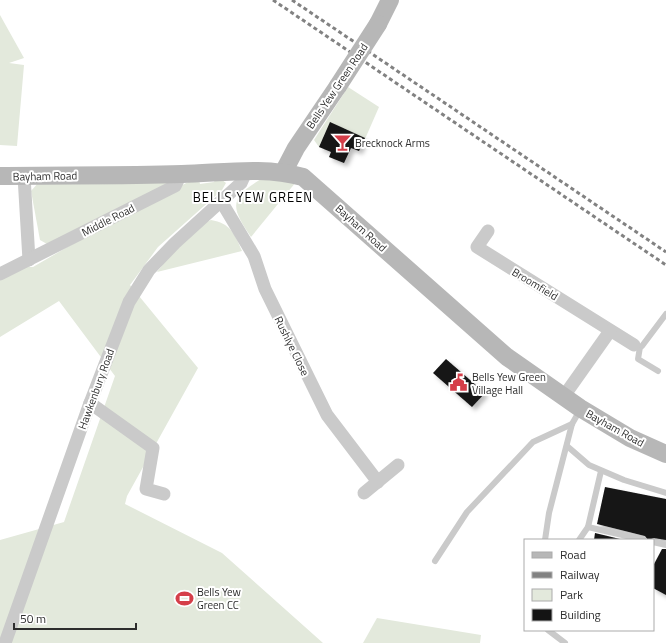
<svg xmlns="http://www.w3.org/2000/svg" width="666" height="643" font-family="'Titillium Web',sans-serif">
<style>
.green{fill:#e3e9dc}
.building{fill:#141414;filter:url(#shadow)}
.lines{fill:none;stroke-linecap:round;stroke-linejoin:round}
.lane{stroke:#cacaca;stroke-width:6}
.street{stroke:#cacaca;stroke-width:13}
.secondary{stroke:#b7b7b7;stroke-width:18}
.rail{stroke:#828282;stroke-width:3;stroke-dasharray:4 3;stroke-linecap:butt}
.secondary-bridge{stroke:#b7b7b7;stroke-width:18}
.labels{text-anchor:middle;stroke-width:4;stroke-linejoin:round;paint-order:stroke}
.street-label{font-size:11px;fill:#2d2d2d;stroke:#fff}
.poi-label{font-size:11px;fill:#2d2d2d;stroke:#fff;text-anchor:start}
.quarter-label{font-size:13px;letter-spacing:1px;fill:#000;stroke:#fff}
</style>
<defs>
<filter id="shadow"><feDropShadow dx="3.5" dy="3.5" stdDeviation="2" flood-color="#0004"/></filter>
</defs>
<rect width="100%" height="100%" fill="#fff"/>
<g class="green">
<polygon points="0,15 24,58 9,63 24,65 17,146 0,145"/>
<polygon points="348,87 379,107 365,139 330,123 319,147 314,140"/>
<path d="M 263,178 L 296,182 L 251,237 C 230,206 229,198 263,178 Z"/>
<polygon points="221,179 226,183 222,190 158,247 130,285 198,368 127,496 125,504 222,553 323,643 0,643 0,540 64,522 115,376 59,301 0,337 0,267 33,267 88,235 190,181 199,180 200,184 214,182 215,180"/>
<polygon points="39,182 171,182 47,244 40,240 31,191"/>
<path d="M 211,220 C 230,223 235,234 242,251 L 157,272 C 172,253 188,229 211,220 Z"/>
<polygon points="377,618 481,635 480,643 363,643"/>
</g>
<g class="building">
<polygon points="330,122 365,138 359,151 351,148 344,163 329,157 331,152 319,147"/>
<polygon points="446,359 485,393 472,407 433,373"/>
<polygon points="605,487 666,499 666,540 654,538 648,540 645,536 597,524"/>
<polygon points="595,533 624,540 594,540"/>
<polygon points="662,549 666,549 666,595 653,588 653,566"/>
</g>
<g class="lines">
<g class="lane">
<polyline points="634,345 640,347 642,346 666,314"/>
<polyline points="640,347 638,359 658,371"/>
<polyline points="567,446 589,465 624,480 666,493"/>
<polyline points="601,471 588,527 644,540"/>
<polyline points="545,540 549,513 572,424 580,410"/>
<polyline points="579,540 588,527"/>
<polyline points="653,542 666,545"/>
<polyline points="435,561 467,512 533,442 572,424"/>
<polyline points="548,630 565,643"/>
</g>
<g class="street">
<polyline points="24,176 29,260"/>
<polyline points="221,201 254,256 265,289 327,415 378,482"/>
<polyline points="488,231 477,247 634,345"/>
<polyline points="0,274 175,186 181,174"/>
<polyline points="564,396 610,331"/>
<polyline points="90,403 153,448 146,489 164,494"/>
<polyline points="364,493 398,465"/>
<polyline points="5,643 90,403 129,302 149,270 175,243 241,183 246,172"/>
</g>
<g class="secondary">
<polyline points="378,24 390,0"/>
<polyline points="284,171 296,148 338,86"/>
<path d="M 0,176 C 61,175 121,176 182,174 C 222,173 264,166 303,177 L 507,357 L 580,408 L 630,438 L 666,454"/>
</g>
<g class="rail">
<polyline points="273,0 666,265"/>
<polyline points="292,0 666,252"/>
</g>
<polyline class="secondary-bridge" points="338,86 378,24"/>
</g>
<defs>
<symbol id="bar-bare" viewBox="-9 -9 18 18"><path d="M-6-5H6L.8 .8V4.5H3.5V6h-7V4.5H-.8V.8Z" fill="#d53e49" stroke="#fff" stroke-width="2.5" paint-order="stroke"/></symbol>
<symbol id="civic-bare" viewBox="-9 -9 18 18"><path d="M-.6-6.5H3V-4.5H.6V-3L4-1V1h2V6H-6V1h2V-1L-.6-3ZM-1.2 2.5V6h2.4V2.5Z" fill="#d53e49" stroke="#fff" stroke-width="2.5" paint-order="stroke"/></symbol>
<symbol id="stadium-bare" viewBox="-9 -9 18 18"><path d="M0-5a6.5 5 0 1 0 0 10a6.5 5 0 1 0 0-10ZM-3.5-1.8h7v3.6h-7Z" fill="#d53e49" stroke="#fff" stroke-width="2.5" paint-order="stroke"/></symbol>
</defs>
<g fill-rule="evenodd">
<use href="#bar-bare" x="330" y="130" width="25" height="25"/>
<use href="#civic-bare" x="446" y="370" width="25" height="25"/>
<use href="#stadium-bare" x="172" y="586" width="25" height="25"/>
</g>
<g class="labels">
<g class="street-label">
<text transform="translate(337 86) rotate(-56)" y="4">Bells Yew Green Road</text>
<text transform="translate(45 176) rotate(-1)" y="4">Bayham Road</text>
<text transform="translate(108 220) rotate(-27)" y="4">Middle Road</text>
<text transform="translate(361 228) rotate(42)" y="4">Bayham Road</text>
<text transform="translate(535 284) rotate(31)" y="4">Broomfield</text>
<text transform="translate(292 346) rotate(64)" y="4">Rushlye Close</text>
<text transform="translate(96 389) rotate(-70)" y="4">Hawkenbury Road</text>
<text transform="translate(615 428) rotate(29)" y="4">Bayham Road</text>
</g>
<g class="poi-label">
<text x="355" y="147">Brecknock Arms</text>
<text x="472" y="381">Bells Yew Green<tspan x="472" dy="13">Village Hall</tspan></text>
<text x="197" y="596">Bells Yew<tspan x="197" dy="13">Green CC</tspan></text>
</g>
<g class="quarter-label">
<text x="253" y="202">BELLS YEW GREEN</text>
</g>
</g>
<rect x="524" y="539" width="130" height="92" fill="#ffffff" stroke="#ababab"/>
<rect x="532" y="552" width="20" height="6" fill="#b7b7b7" stroke="#ababab"/>
<text x="560" y="559" font-size="12" fill="#2d2d2d">Road</text>
<rect x="532" y="572" width="20" height="6" fill="#828282" stroke="#ababab"/>
<text x="560" y="579" font-size="12" fill="#2d2d2d">Railway</text>
<rect x="532" y="589" width="20" height="12" fill="#e3e9dc" stroke="#ababab"/>
<text x="560" y="599" font-size="12" fill="#2d2d2d">Park</text>
<rect x="532" y="609" width="20" height="12" fill="#141414" stroke="#ababab"/>
<text x="560" y="619" font-size="12" fill="#2d2d2d">Building</text>
<path d="M14 623v6h122v-6" fill="none" stroke="#2d2d2d" stroke-width="2"/>
<text x="20" y="623" font-size="12" fill="#2d2d2d" stroke="#ffffff" stroke-width="3" paint-order="stroke">50 m</text>
</svg>
